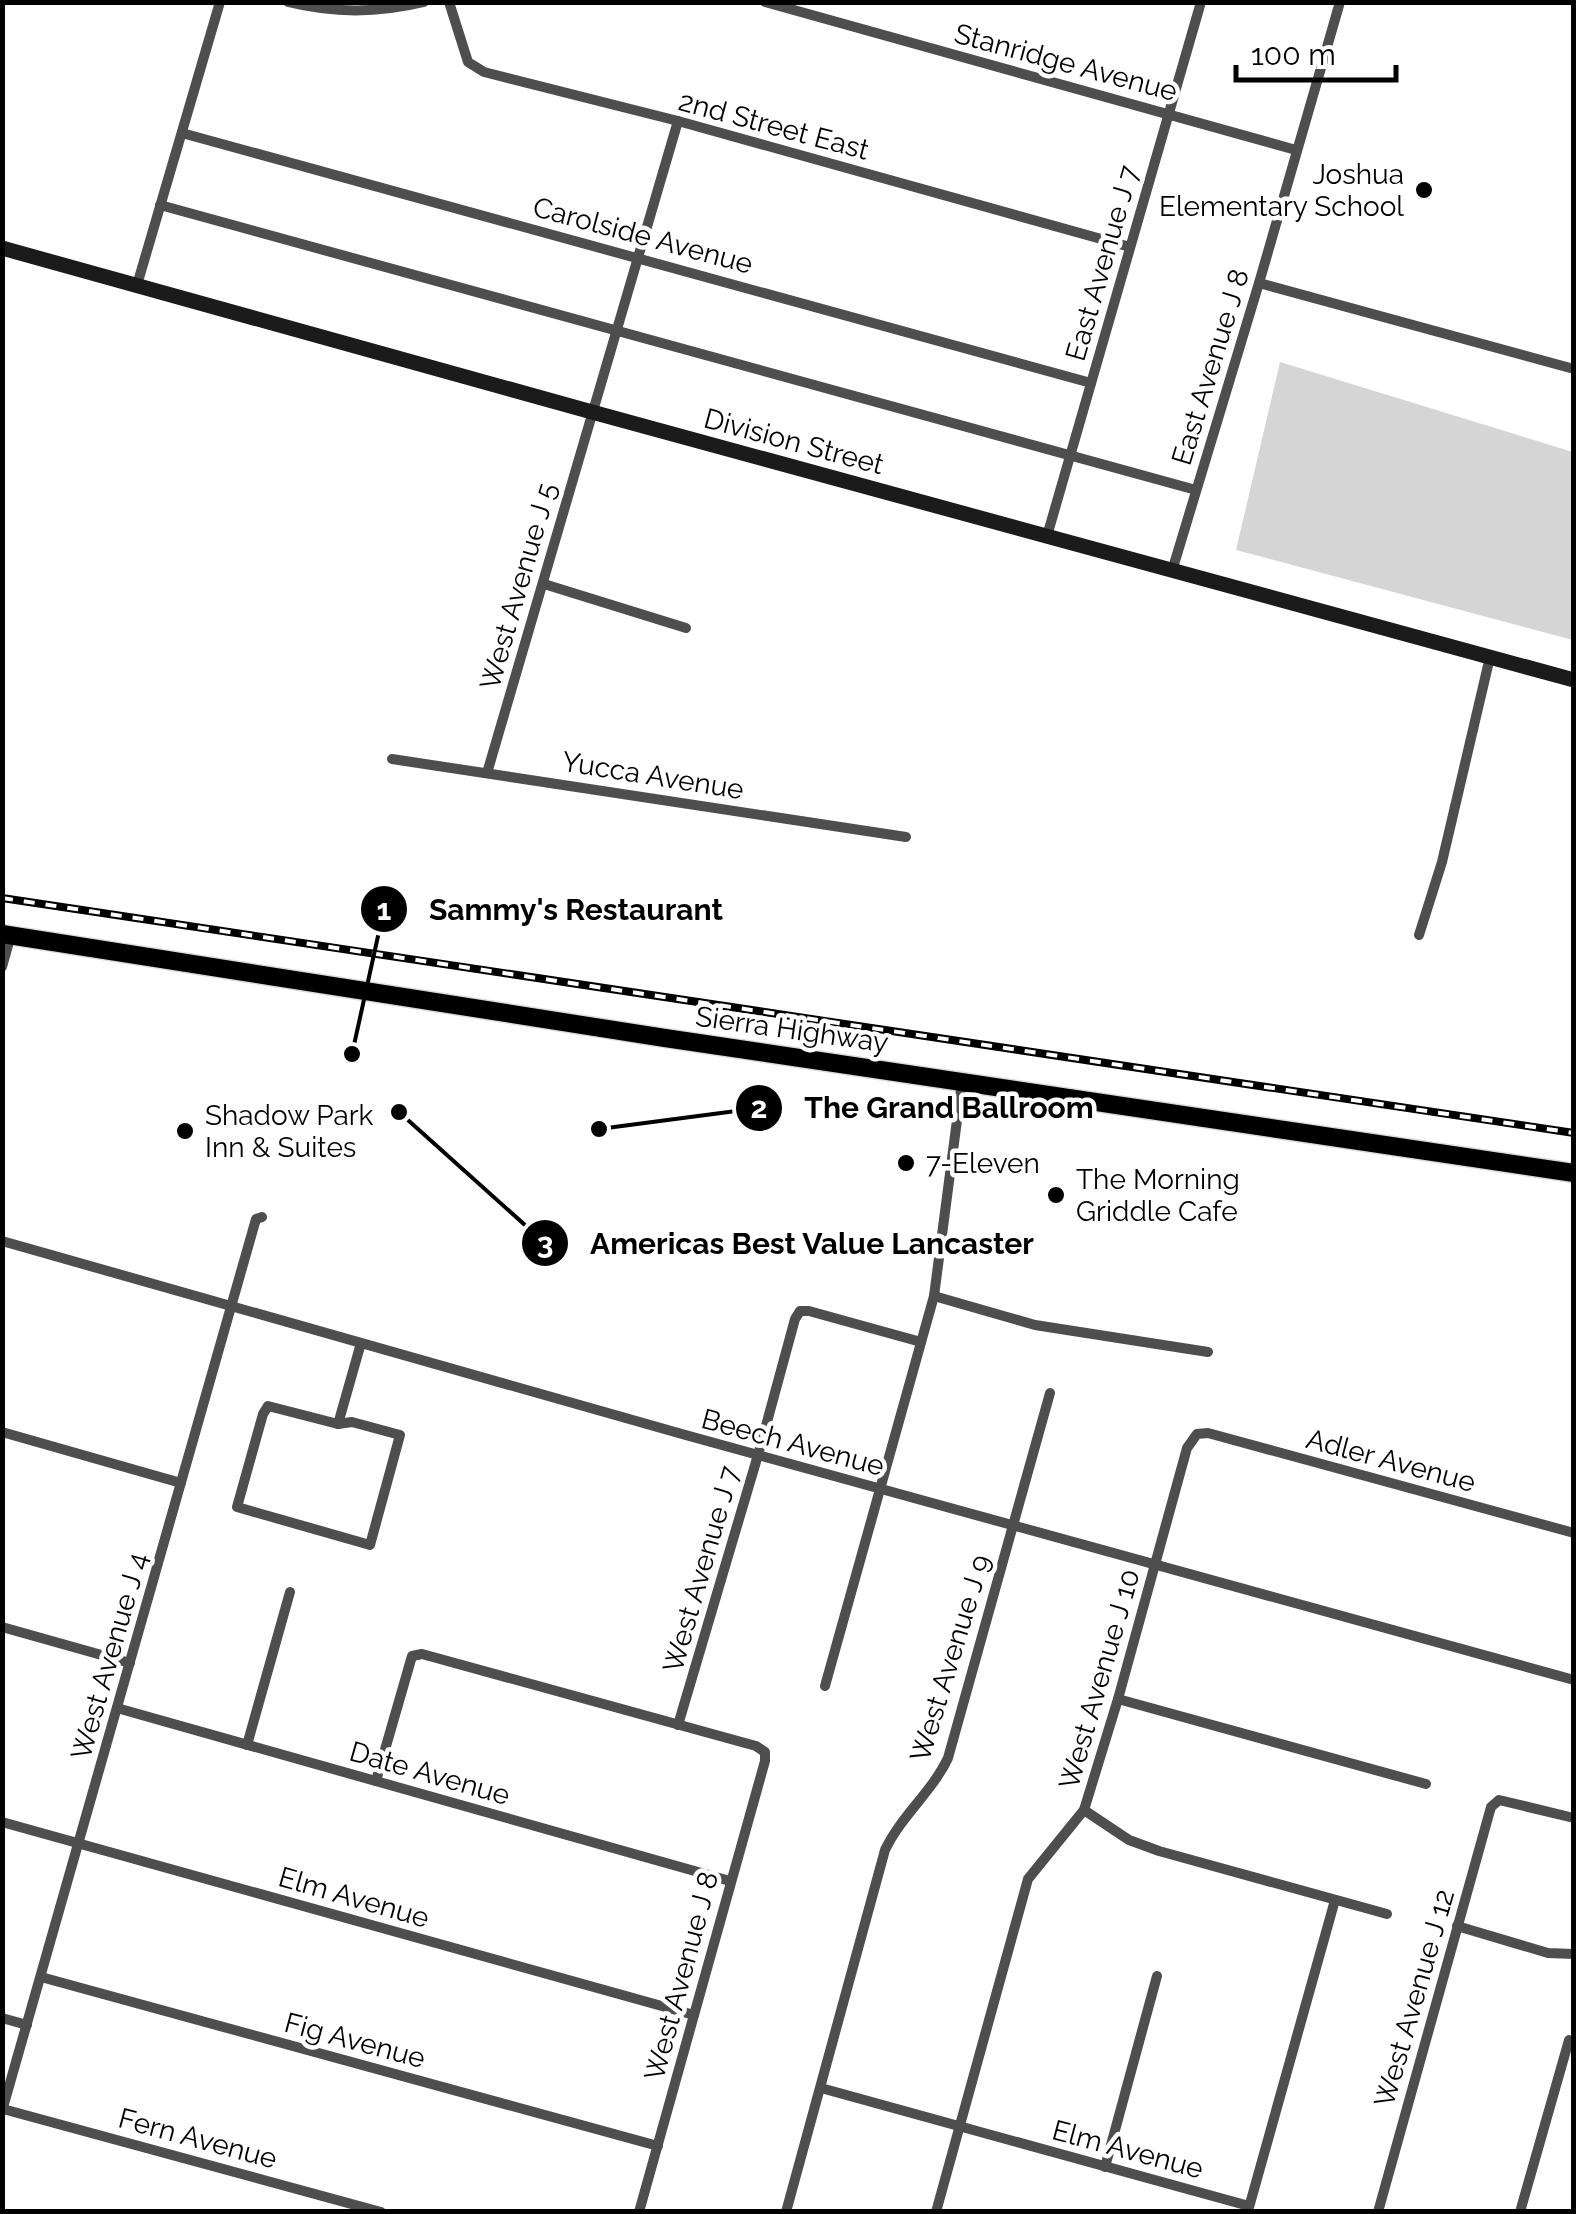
<svg xmlns="http://www.w3.org/2000/svg" width="1576" height="2214" font-family="Raleway,sans-serif">
<style>
.green{fill:#d5d5d5}
.lines{fill:none;stroke-linecap:round;stroke-linejoin:round}
.primary-casing{stroke:#dbdbdb;stroke-width:21}
.minor{stroke:#4e4e4e;stroke-width:10}
.secondary{stroke:#1b1b1b;stroke-width:15}
.primary{stroke:#000;stroke-width:18}
.rail-casing{stroke:#000;stroke-width:8}
.rail{stroke:#fff;stroke-width:4;stroke-dasharray:11;stroke-linecap:butt}
.poi-dot{fill:#000;stroke:#fff;stroke-width:4}
.labels{text-anchor:middle;stroke-width:9;stroke-linejoin:round;paint-order:stroke}
.street-label{font-size:28px;fill:#000;stroke:#fff}
.poi-label{font-size:28px;fill:#000;stroke:#fff;text-anchor:start}
.leader{fill:none;stroke:#000;stroke-width:4}
.callout-dot{fill:#000;stroke:#fff;stroke-width:4}
.mark-label{font-size:30px;text-anchor:middle;font-weight:bold;fill:#fff}
.callout-label{font-size:30px;text-anchor:middle;font-weight:bold;fill:#000;stroke:#fff;stroke-width:9;stroke-linejoin:round;paint-order:stroke}
</style>
<rect width="100%" height="100%" fill="#fff"/>
<polygon class="green" points="1280,362 1573,452 1573,640 1236,550"/>
<g class="lines">
<defs>
<polyline id="primary" points="2,934 665,1038 1574,1173"/>
</defs>
<use href="#primary" class="primary-casing"/>
<g class="minor">
<path d="M 288,2 C 332,13 379,13 424,2"/>
<polyline points="449,2 468,62 484,72 678,121 1130,247"/>
<polyline points="765,2 1296,150"/>
<polyline points="182,133 1091,383"/>
<polyline points="160,205 1196,490"/>
<polyline points="1259,283 1574,369"/>
<polyline points="137,285 220,2"/>
<polyline points="1047,536 1201,2"/>
<polyline points="1172,571 1259,283 1340,2"/>
<polyline points="544,584 686,628"/>
<polyline points="392,759 906,837"/>
<polyline points="487,773 678,121"/>
<polyline points="1419,935 1442,862 1490,657"/>
<polyline points="2,967 11,935"/>
<polyline points="2,1241 682,1434 1574,1680"/>
<polyline points="934,1296 1035,1325 1208,1352"/>
<polygon points="268,1406 338,1424 352,1422 400,1435 370,1545 237,1507 263,1414"/>
<polyline points="338,1424 361,1343"/>
<polyline points="2,1432 181,1483"/>
<polyline points="2,1627 130,1663"/>
<polyline points="825,1686 934,1296 962,1082"/>
<polyline points="1118,1699 1426,1784"/>
<polyline points="117,1708 730,1881"/>
<polyline points="678,1725 758,1455 795,1319 800,1311 809,1311 921,1342"/>
<polyline points="247,1745 290,1592"/>
<polyline points="376,1781 412,1656 422,1654 756,1746 765,1752 765,1761 639,2212"/>
<polyline points="1084,1810 1129,1840 1159,1851 1387,1914"/>
<polyline points="2,1822 694,2015"/>
<polyline points="1457,1926 1548,1953 1574,1954"/>
<polyline points="41,1977 658,2146"/>
<polyline points="2,2018 27,2025"/>
<polyline points="821,2088 1249,2206"/>
<polyline points="3,2109 381,2212"/>
<polyline points="2,2111 256,1219 262,1217"/>
<polyline points="1105,2167 1157,1976"/>
<polyline points="1248,2211 1335,1900"/>
<path d="M 786,2212 L 885,1850 C 901,1816 932,1792 948,1758 L 1050,1393"/>
<polyline points="936,2212 1028,1879 1084,1810 1118,1699 1187,1448 1197,1434 1208,1433 1574,1533"/>
<polyline points="1378,2212 1491,1807 1499,1800 1574,1818"/>
<polyline points="1520,2212 1569,2040"/>
</g>
<polyline class="secondary" points="2,248 592,412 1574,680"/>
<use href="#primary" class="primary"/>
<defs>
<polyline id="rail" points="2,898 1574,1133"/>
</defs>
<use href="#rail" class="rail-casing"/>
<use href="#rail" class="rail"/>
</g>
<g class="poi-dot">
<circle cx="1424" cy="190" r="10"/>
<circle cx="185" cy="1131" r="10"/>
<circle cx="906" cy="1163" r="10"/>
<circle cx="1056" cy="1195" r="10"/>
</g>
<g class="labels">
<g class="street-label">
<text transform="translate(1066 62) rotate(15)" y="10">Stanridge Avenue</text>
<text transform="translate(774 125) rotate(15)" y="10">2nd Street East</text>
<text transform="translate(643 235) rotate(15)" y="10">Carolside Avenue</text>
<text transform="translate(1102 263) rotate(-74)" y="10">East Avenue J 7</text>
<text transform="translate(1210 367) rotate(-73)" y="10">East Avenue J 8</text>
<text transform="translate(794 441) rotate(15)" y="10">Division Street</text>
<text transform="translate(518 586) rotate(-74)" y="10">West Avenue J 5</text>
<text transform="translate(653 775) rotate(9)" y="10">Yucca Avenue</text>
<text transform="translate(792 1029) rotate(8)" y="10">Sierra Highway</text>
<text transform="translate(793 1442) rotate(15)" y="10">Beech Avenue</text>
<text transform="translate(1391 1460) rotate(15)" y="10">Adler Avenue</text>
<text transform="translate(701 1569) rotate(-74)" y="10">West Avenue J 7</text>
<text transform="translate(109 1656) rotate(-74)" y="10">West Avenue J 4</text>
<text transform="translate(950 1658) rotate(-73)" y="10">West Avenue J 9</text>
<text transform="translate(1099 1679) rotate(-74)" y="10">West Avenue J 10</text>
<text transform="translate(430 1773) rotate(16)" y="10">Date Avenue</text>
<text transform="translate(354 1897) rotate(16)" y="10">Elm Avenue</text>
<text transform="translate(681 1976) rotate(-75)" y="10">West Avenue J 8</text>
<text transform="translate(1414 1998) rotate(-74)" y="10">West Avenue J 12</text>
<text transform="translate(355 2040) rotate(15)" y="10">Fig Avenue</text>
<text transform="translate(198 2138) rotate(15)" y="10">Fern Avenue</text>
<text transform="translate(1128 2149) rotate(15)" y="10">Elm Avenue</text>
</g>
<g class="poi-label">
<text x="1404" y="184" text-anchor="end">Joshua<tspan x="1404" dy="32">Elementary School</tspan></text>
<text x="205" y="1125">Shadow Park<tspan x="205" dy="32">Inn &amp; Suites</tspan></text>
<text x="926" y="1173">7-Eleven</text>
<text x="1076" y="1189">The Morning<tspan x="1076" dy="32">Griddle Cafe</tspan></text>
</g>
</g>
<path class="leader" d="M352 1054L384 909M599 1129L759 1108M399 1112L545 1243"/>
<g class="callout-dot">
<circle cx="352" cy="1054" r="10"/>
<circle cx="599" cy="1129" r="10"/>
<circle cx="399" cy="1112" r="10"/>
<circle cx="384" cy="909" r="25"/>
<circle cx="759" cy="1108" r="25"/>
<circle cx="545" cy="1243" r="25"/>
</g>
<g class="mark-label">
<text x="384" y="920">1</text>
<text x="759" y="1118">2</text>
<text x="545" y="1254">3</text>
</g>
<g class="callout-label">
<text x="576" y="920">Sammy's Restaurant</text>
<text x="949" y="1118">The Grand Ballroom</text>
<text x="812" y="1254">Americas Best Value Lancaster</text>
</g>
<rect width="1576" height="2214" fill="none" stroke="#000000" stroke-width="10"/>
<path d="M1236 65v15h160v-15" fill="none" stroke="#000000" stroke-width="5"/>
<text x="1251" y="65" font-size="30" fill="#000000" stroke="#ffffff" stroke-width="8" paint-order="stroke">100 m</text>
</svg>
